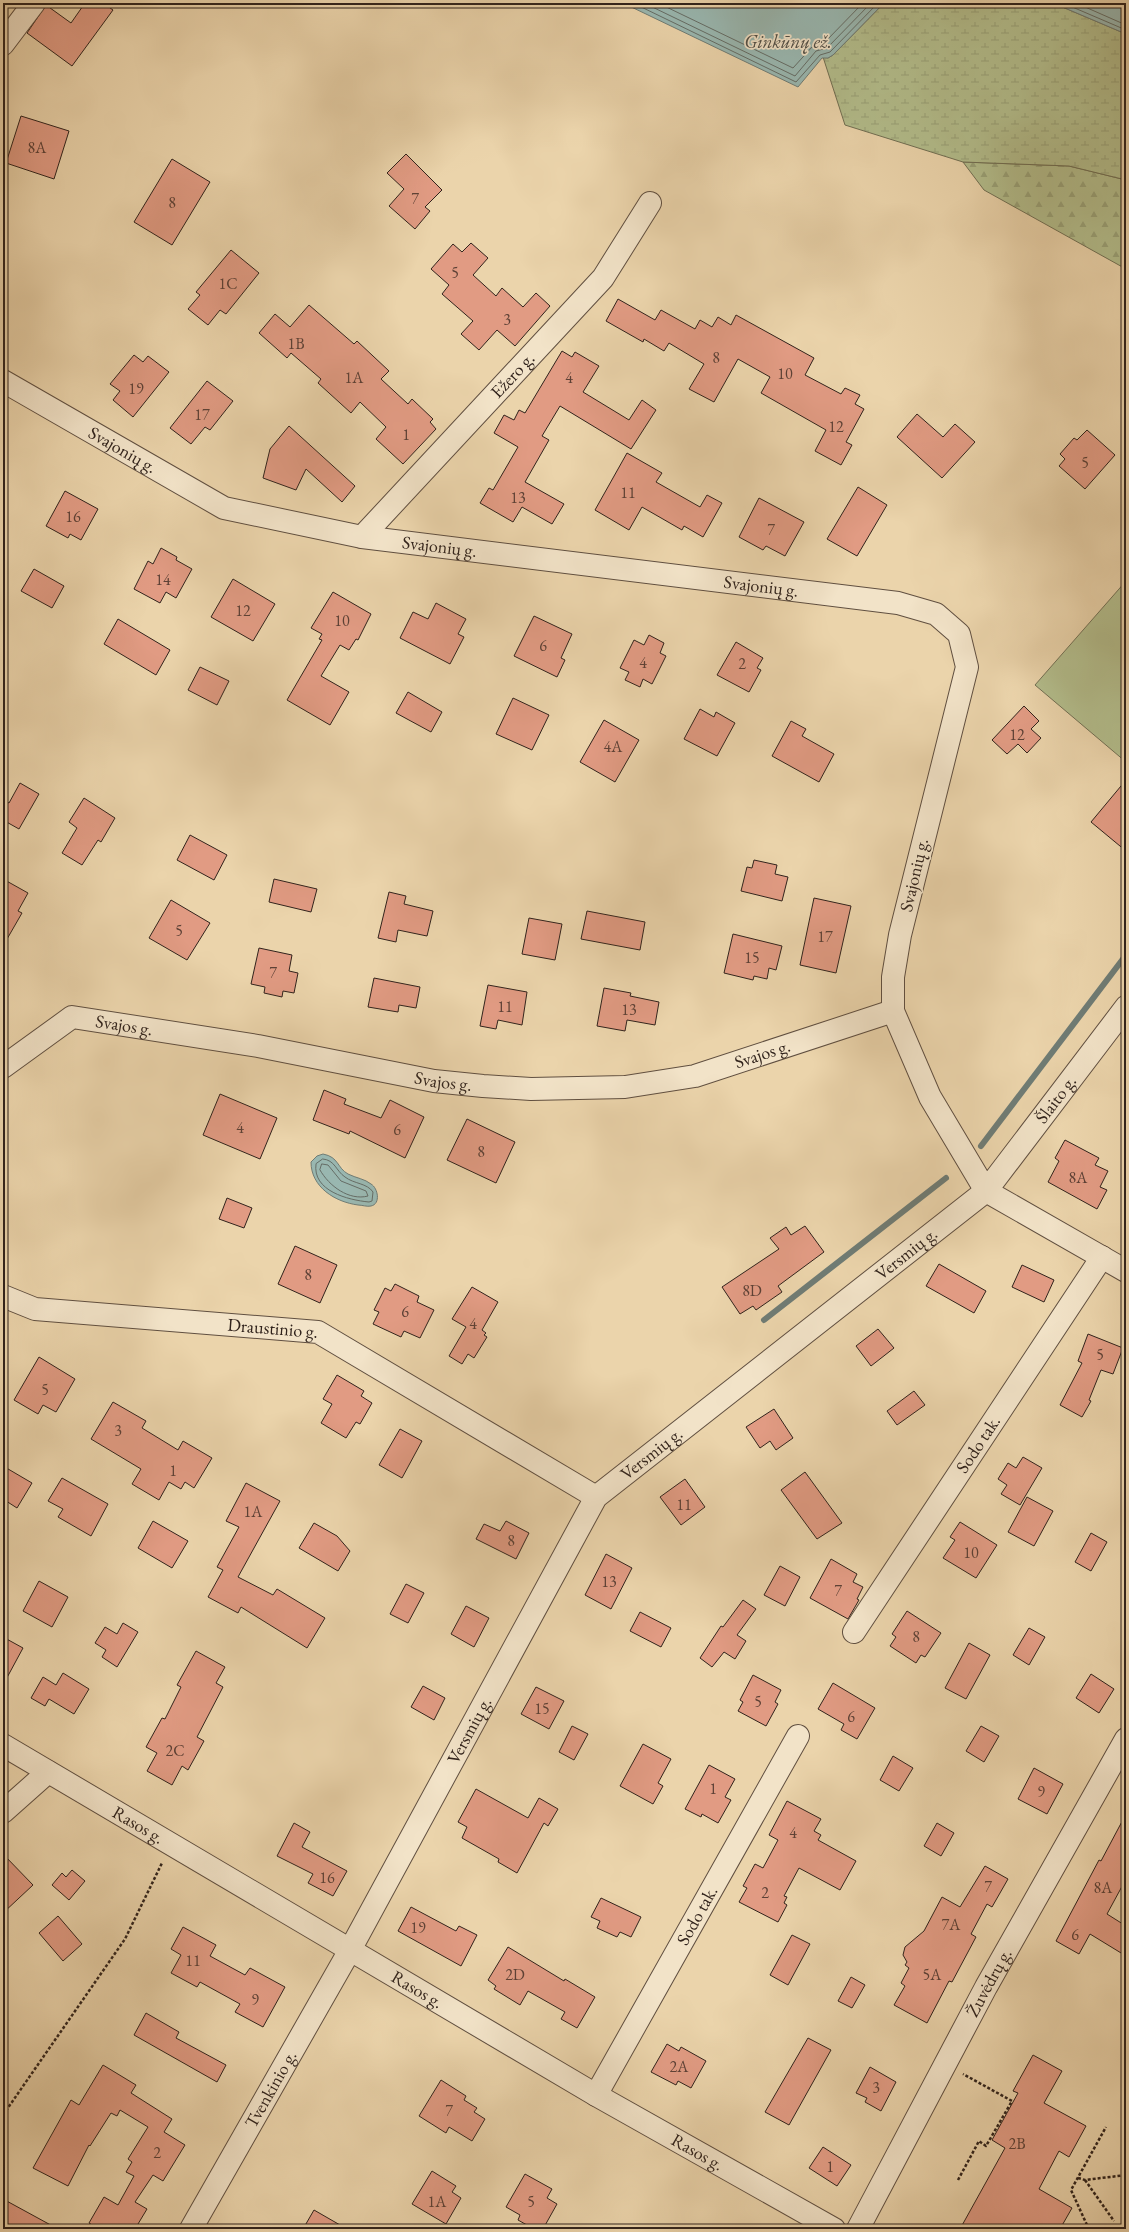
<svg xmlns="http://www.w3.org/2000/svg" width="1129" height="2232" font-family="'EB Garamond',serif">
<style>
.green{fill:#b3bd8c;stroke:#727054}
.forest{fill:url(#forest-firs);stroke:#727054}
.wetland{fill:url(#wetland-marsh);stroke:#727054}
.water{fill:#99b7b0;stroke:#6f7c75}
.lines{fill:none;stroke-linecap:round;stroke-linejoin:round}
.shore{stroke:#656d66;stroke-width:1}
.stream{stroke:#6f7c75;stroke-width:6}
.building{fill:#e19b83;stroke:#31231c}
.street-casing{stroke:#604f40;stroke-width:24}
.path{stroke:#31231c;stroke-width:2.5;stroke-dasharray:3 2;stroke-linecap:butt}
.street{stroke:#f2e3c8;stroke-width:22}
.labels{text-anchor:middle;stroke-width:3.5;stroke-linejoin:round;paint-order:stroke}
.number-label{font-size:16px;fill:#5d4136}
.street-label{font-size:18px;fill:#31231c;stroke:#f2e3c8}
.water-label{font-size:19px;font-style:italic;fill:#504f48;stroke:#f2e3c8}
</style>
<defs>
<pattern id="forest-firs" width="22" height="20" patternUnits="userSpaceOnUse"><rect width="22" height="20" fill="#b3bd8c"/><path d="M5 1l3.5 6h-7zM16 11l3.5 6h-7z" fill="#9aa278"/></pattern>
<pattern id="wetland-marsh" width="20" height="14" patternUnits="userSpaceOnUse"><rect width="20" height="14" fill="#b3bd8c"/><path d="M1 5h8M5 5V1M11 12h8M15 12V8" fill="none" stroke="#9aa278"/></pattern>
</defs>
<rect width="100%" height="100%" fill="#ebd4ab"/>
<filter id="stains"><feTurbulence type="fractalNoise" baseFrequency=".005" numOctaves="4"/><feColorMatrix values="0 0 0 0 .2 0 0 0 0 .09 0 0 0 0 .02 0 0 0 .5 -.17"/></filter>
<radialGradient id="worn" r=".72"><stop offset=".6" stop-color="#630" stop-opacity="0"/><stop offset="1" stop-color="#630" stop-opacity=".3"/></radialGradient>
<polygon class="green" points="1126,581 1126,762 1035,685"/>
<polygon class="forest" points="963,162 1069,166 1126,180 1126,269 984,190"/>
<polygon class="wetland" points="884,3 1053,3 1126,34 1126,180 1069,166 963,162 845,125 823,57 828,58 833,55"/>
<g class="water">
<polygon points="623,3 884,3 833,55 828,58 822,58 798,87"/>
<polygon points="1053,3 1126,3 1126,34"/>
<path d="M 323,1154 C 339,1157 337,1168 348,1174 C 356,1178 365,1179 371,1184 C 378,1188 381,1204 371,1206 C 367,1207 362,1205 358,1205 C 335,1202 311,1187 311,1162 L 317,1156 Z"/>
</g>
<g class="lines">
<g class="shore">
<polyline points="633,3 796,82 820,55 830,52 878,3"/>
<polyline points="644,3 795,76 816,51 827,48 871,3"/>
<polyline points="658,3 793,68 812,47 825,42 863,3"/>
<polyline points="1063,3 1126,30"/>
<polyline points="1076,3 1126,25"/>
<path d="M 323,1159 C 335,1160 336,1171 345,1177 C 354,1184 367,1183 373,1192 L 372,1201 L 369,1202 C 348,1200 312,1191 316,1164 Z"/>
<path d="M 322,1164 L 328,1165 L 341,1181 L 366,1191 L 368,1196 C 349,1201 329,1186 320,1170 Z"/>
</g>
<g class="stream">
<polyline points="981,1146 1126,955"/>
<polyline points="764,1320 946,1178"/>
</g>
</g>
<g class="building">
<polygon points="85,3 103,3 113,10 72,66 27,33 46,5 71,23"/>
<polygon points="21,116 69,131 54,179 6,163"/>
<polygon points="406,154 442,190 425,207 430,211 415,229 389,206 404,189 387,173"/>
<polygon points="172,159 210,182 172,245 134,222"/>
<polygon points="471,243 488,258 473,275 496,296 502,288 523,307 536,293 550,306 515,346 497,330 479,350 461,334 473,321 442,294 449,285 431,269 453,244 462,252"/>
<polygon points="231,250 259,273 226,314 220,310 208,325 188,309 200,295 196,292"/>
<polygon points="618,299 655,320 661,310 695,329 700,320 712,327 718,317 731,325 736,315 814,358 805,375 841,394 845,388 860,395 855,404 864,409 846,442 852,445 841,465 815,451 826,430 761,393 770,377 738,359 714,402 689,389 704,364 669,343 664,351 644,339 643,342 606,321"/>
<polygon points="309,305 354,344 357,341 389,371 381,379 408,404 412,399 433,419 430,422 436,429 403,464 376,439 386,427 360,402 351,413 318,383 321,379 291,353 287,358 259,333 275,314 290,327"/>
<polygon points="562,351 572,357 575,352 599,366 583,392 629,420 642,400 656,410 631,449 560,406 542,436 549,440 525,482 564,504 552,524 522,507 513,522 480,503 489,488 493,490 518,447 494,433 504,415 514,420 519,410 525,413"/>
<polygon points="134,355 143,362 148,356 169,372 133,417 113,400 120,391 110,384"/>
<polygon points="207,381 233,401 210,430 205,427 191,444 170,428"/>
<polygon points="917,414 943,437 955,424 975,442 942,478 897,437"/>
<polygon points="289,426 355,486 342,502 306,469 296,490 263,478 270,449"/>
<polygon points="1087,430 1115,455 1085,489 1059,466 1065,459 1060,454 1074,438 1077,440"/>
<polygon points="627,453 662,473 656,482 700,507 707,495 722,503 703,537 684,526 682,530 642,507 629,530 595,510"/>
<polygon points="858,487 887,505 857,556 827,539"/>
<polygon points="65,491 98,509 81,540 70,534 68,538 46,526"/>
<polygon points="759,498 804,522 785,556 766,546 763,550 739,537"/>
<polygon points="161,548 177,557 176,560 192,569 176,598 166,592 160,603 134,589 148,561 153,564"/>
<polygon points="34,569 64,586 52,608 21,591"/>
<polygon points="233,579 275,604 253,641 211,617"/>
<polygon points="333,592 371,614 358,640 356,639 349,650 340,645 321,676 349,692 330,725 287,700 322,640 319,639 322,634 311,628"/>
<polygon points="436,603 466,619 458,634 464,637 450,664 400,638 413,612 428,619"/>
<polygon points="534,616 572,634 561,658 565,660 557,677 514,656"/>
<polygon points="118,619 170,650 156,675 104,644"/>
<polygon points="649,635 664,643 660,653 666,656 652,684 643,679 640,687 625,680 629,672 620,668 634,640 644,645"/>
<polygon points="736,642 763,658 757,668 761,670 749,692 717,675"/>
<polygon points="200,667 229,681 217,705 188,690"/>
<polygon points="408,692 442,712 431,732 396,713"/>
<polygon points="513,698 549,715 532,750 496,734"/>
<polygon points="1024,706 1039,721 1031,729 1041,738 1027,753 1018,744 1007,754 992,740"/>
<polygon points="700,709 714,717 716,712 735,723 717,756 684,739"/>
<polygon points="604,720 639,740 615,782 580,762"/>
<polygon points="791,721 806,729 802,736 834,754 819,782 772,756"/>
<polygon points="1126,780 1126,851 1091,822"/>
<polygon points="20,783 39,794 19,829 3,820 3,800 9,803"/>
<polygon points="84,798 115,818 101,842 98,840 82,865 62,853 77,828 69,822"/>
<polygon points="190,835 227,855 214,880 177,860"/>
<polygon points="754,860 777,865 775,874 788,877 782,901 741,891 747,867 752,868"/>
<polygon points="3,879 28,893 18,911 22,913 3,946"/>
<polygon points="274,879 317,889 311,912 269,902"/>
<polygon points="389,892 406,896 404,904 433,911 427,936 398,930 396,942 378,938"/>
<polygon points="814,898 851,906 836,973 800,965"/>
<polygon points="171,900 210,923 187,960 149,938"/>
<polygon points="587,911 645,922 640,950 581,939"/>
<polygon points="529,918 562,924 555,960 522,954"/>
<polygon points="733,934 782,946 776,970 769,968 767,979 754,976 753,980 724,973"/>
<polygon points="259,948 292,955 289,971 298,973 294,993 283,991 282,997 264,993 265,987 251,984"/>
<polygon points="374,978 420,987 416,1008 399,1005 398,1012 368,1007"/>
<polygon points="488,985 527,992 522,1025 498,1020 496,1029 480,1026"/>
<polygon points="604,988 631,993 630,996 659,1002 655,1025 627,1020 625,1031 597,1026"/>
<polygon points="324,1090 346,1099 344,1104 381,1118 390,1100 424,1117 405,1158 350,1131 349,1134 313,1120"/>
<polygon points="220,1094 277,1118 260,1159 203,1135"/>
<polygon points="467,1119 515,1142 496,1183 447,1160"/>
<polygon points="1065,1140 1099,1158 1095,1165 1108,1171 1100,1187 1107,1190 1097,1209 1048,1182 1059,1161 1055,1158"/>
<polygon points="227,1198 252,1208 244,1228 219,1219"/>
<polygon points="805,1226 824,1252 778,1286 782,1292 756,1310 753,1306 740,1314 722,1287 779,1249 770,1238 786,1227 791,1235"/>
<polygon points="295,1246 337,1265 320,1303 278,1284"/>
<polygon points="939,1264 986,1291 974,1313 926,1286"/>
<polygon points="1022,1265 1054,1280 1044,1302 1012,1287"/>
<polygon points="395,1284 419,1296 417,1302 434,1310 420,1338 404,1331 401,1337 373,1324 379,1312 374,1310 385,1288 391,1291"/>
<polygon points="472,1287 498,1302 482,1330 486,1333 484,1335 487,1337 474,1358 468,1354 462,1364 449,1356 466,1327 452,1319"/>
<polygon points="878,1329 894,1348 871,1366 856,1346"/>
<polygon points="1088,1334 1123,1348 1113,1374 1101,1370 1089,1400 1091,1401 1082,1417 1060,1405 1082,1363 1078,1361"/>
<polygon points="39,1357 75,1379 56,1412 43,1405 38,1414 14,1400"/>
<polygon points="337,1375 364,1391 361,1396 372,1403 360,1424 356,1422 346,1438 321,1423 332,1404 323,1399"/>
<polygon points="914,1391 925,1405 897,1425 887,1411"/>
<polygon points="113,1402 146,1421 142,1428 178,1450 183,1441 212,1458 194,1488 185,1482 181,1489 169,1482 159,1500 132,1484 141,1469 91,1439"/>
<polygon points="774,1409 793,1438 776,1450 770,1441 760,1448 746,1427"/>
<polygon points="400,1429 422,1441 402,1478 379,1465"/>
<polygon points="1023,1457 1042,1468 1020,1505 1001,1494 1007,1485 998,1479 1008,1463 1016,1468"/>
<polygon points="3,1466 32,1483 17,1508 3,1499"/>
<polygon points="805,1472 842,1523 817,1539 781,1490"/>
<polygon points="62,1478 108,1504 91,1536 58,1517 63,1509 48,1501"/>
<polygon points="685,1479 705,1507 681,1525 660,1497"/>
<polygon points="246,1483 280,1501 238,1577 273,1595 277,1589 325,1618 307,1648 241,1607 238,1613 208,1597 223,1570 217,1567 239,1527 226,1521"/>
<polygon points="1027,1497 1053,1511 1034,1546 1008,1532"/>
<polygon points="153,1521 188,1541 172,1568 138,1548"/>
<polygon points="506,1521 529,1533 516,1559 476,1539 484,1524 500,1531"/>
<polygon points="960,1522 997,1545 976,1578 943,1558 955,1540 950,1537"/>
<polygon points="314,1523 337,1536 350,1551 338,1571 299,1548"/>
<polygon points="1091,1533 1107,1542 1091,1571 1075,1562"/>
<polygon points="606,1554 632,1568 611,1609 585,1595"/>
<polygon points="831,1559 857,1574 853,1582 863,1587 857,1599 859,1600 848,1619 810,1598"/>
<polygon points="780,1566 800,1577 785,1606 764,1595"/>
<polygon points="39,1581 68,1597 52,1627 23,1611"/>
<polygon points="406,1584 424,1593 408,1623 390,1614"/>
<polygon points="743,1600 756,1609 737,1635 746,1641 735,1659 724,1652 712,1667 700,1658 721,1626 723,1627"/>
<polygon points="466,1606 489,1618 474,1647 451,1634"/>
<polygon points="907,1611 941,1633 925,1657 921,1655 916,1663 890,1646 896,1637 892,1634"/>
<polygon points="640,1612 671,1628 661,1647 630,1631"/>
<polygon points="123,1623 138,1632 117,1667 102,1657 106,1650 95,1643 105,1627 117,1634"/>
<polygon points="1029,1628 1045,1637 1029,1665 1013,1655"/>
<polygon points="3,1637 23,1648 3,1685"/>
<polygon points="969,1643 990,1655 966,1699 945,1688"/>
<polygon points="196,1651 225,1667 216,1683 223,1687 197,1737 204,1741 188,1770 182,1766 172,1785 147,1771 157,1753 146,1747 162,1718 165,1719 181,1687 177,1685"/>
<polygon points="63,1673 89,1689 74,1714 49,1699 45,1706 31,1698 43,1677 56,1685"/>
<polygon points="1091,1674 1114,1689 1099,1713 1076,1698"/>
<polygon points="753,1675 781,1690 775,1702 778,1704 766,1726 738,1711 743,1702 740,1700"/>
<polygon points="833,1683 875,1708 857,1739 841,1730 844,1724 818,1709"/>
<polygon points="423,1686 445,1698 434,1720 411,1707"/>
<polygon points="536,1687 564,1701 549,1729 521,1714"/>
<polygon points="572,1726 588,1734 574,1760 559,1752"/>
<polygon points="981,1726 999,1736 984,1762 966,1751"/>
<polygon points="643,1744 671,1759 658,1783 663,1786 653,1804 620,1786"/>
<polygon points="893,1756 913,1768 899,1791 880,1780"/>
<polygon points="709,1765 735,1779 725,1797 731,1800 718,1823 702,1814 701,1817 685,1809"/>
<polygon points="1034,1768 1063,1784 1047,1814 1018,1799"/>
<polygon points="476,1789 528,1818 539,1798 558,1809 548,1826 544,1823 517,1873 498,1862 499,1859 462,1838 467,1827 458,1822"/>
<polygon points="787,1801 821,1819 814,1831 821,1835 818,1840 856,1861 840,1890 799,1868 784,1896 787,1897 784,1903 787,1905 778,1922 739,1902 747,1888 743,1886 755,1864 763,1868 778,1840 769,1835"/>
<polygon points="1126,1814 1126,1879 1107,1914 1126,1926 1126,1956 1090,1934 1079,1954 1056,1941 1099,1860 1101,1861"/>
<polygon points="294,1823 310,1832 302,1847 347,1871 333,1896 308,1883 313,1874 277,1856"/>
<polygon points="937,1823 954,1833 941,1856 924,1846"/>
<polygon points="3,1854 33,1885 3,1913"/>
<polygon points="985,1866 1008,1879 992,1907 987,1904 971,1934 976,1937 952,1982 949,1981 927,2023 894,2005 905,1986 901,1983 909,1968 905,1965 907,1962 903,1955 905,1947 924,1931 942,1897 960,1907"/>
<polygon points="72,1870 85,1881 69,1900 52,1885 62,1873 66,1877"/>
<polygon points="601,1898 641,1917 631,1937 620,1932 617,1937 597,1928 600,1921 591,1917"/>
<polygon points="411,1907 456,1931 459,1926 477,1935 461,1966 398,1931"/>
<polygon points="58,1916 82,1944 63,1961 39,1933"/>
<polygon points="183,1927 216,1945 210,1956 245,1975 250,1968 285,1987 263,2027 235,2012 240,2004 200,1982 197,1987 171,1973 181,1955 171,1949"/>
<polygon points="792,1935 810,1944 788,1985 770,1975"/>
<polygon points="508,1947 564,1981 565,1979 595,1997 577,2028 561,2019 565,2012 528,1991 520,2005 494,1989 496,1986 488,1980"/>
<polygon points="851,1977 865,1985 852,2008 838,2001"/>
<polygon points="146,2013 179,2032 176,2038 226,2065 217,2082 134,2035"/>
<polygon points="808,2038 831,2050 789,2125 765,2112"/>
<polygon points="667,2044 679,2051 681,2047 706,2061 691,2088 678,2081 676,2085 651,2072"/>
<polygon points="1033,2055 1062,2071 1044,2103 1086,2126 1069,2157 1059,2151 1039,2189 1072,2208 1060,2229 960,2229 1005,2148 992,2140 1018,2093 1013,2091"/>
<polygon points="103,2065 136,2085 131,2093 172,2119 164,2132 185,2145 163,2181 153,2175 135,2202 147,2209 135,2229 99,2229 89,2223 104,2197 118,2205 134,2176 126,2172 132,2162 128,2159 148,2127 120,2110 117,2116 111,2113 90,2146 89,2145 68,2186 33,2168 71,2100 79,2105"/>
<polygon points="870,2067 896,2082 881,2111 865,2102 867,2098 856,2093"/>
<polygon points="441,2080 466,2096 464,2100 477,2108 474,2112 485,2119 472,2141 449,2127 446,2133 419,2116"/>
<polygon points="823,2147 851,2165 837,2186 809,2168"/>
<polygon points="432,2171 456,2186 452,2192 461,2198 446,2224 412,2204"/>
<polygon points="525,2174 552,2189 547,2198 557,2204 543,2229 534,2229 518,2220 520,2215 506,2207"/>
<polygon points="3,2199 58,2229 3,2229"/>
<polygon points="314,2210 347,2229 303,2229"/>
</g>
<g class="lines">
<defs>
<g id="street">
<polyline points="3,44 34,3"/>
<path id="s1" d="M 3,381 L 224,508 L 362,537 L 898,603 L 936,614 L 959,634 L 967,667 L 900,935 L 893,977 L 893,1011 L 930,1097 L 986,1191 L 1126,1007"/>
<path id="s2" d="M 362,537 L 603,278 L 650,203"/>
<path id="s3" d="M 3,1067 L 72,1017 L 258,1046 L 434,1081 L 483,1086 L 531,1089 L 625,1087 L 695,1076 L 893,1011"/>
<path id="s4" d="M 3,1296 L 35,1309 L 318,1332 L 596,1497"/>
<path id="s5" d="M 854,1632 L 1102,1257"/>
<path id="s6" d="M 3,1745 L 596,2095 L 834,2229"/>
<polyline points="3,1812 48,1772"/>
<path id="s7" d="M 596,2095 L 798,1736"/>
<path id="s8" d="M 191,2229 L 350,1950 L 596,1497 L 986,1191 L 1126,1271"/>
<path id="s9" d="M 858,2229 L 986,1987 L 1126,1739"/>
</g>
</defs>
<use href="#street" class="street-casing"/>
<g class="path">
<polyline points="3,2115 125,1939 162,1863"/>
<polyline points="1078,2178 1085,2180 1126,2175"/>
<polyline points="958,2180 979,2141 986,2146 1012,2101 963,2074"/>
<polyline points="1085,2180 1114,2221"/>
<polyline points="1087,2225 1071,2190 1106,2127"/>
</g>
<use href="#street" class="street"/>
</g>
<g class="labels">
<g class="number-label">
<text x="37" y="153">8A</text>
<text x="415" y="204">7</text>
<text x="172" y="208">8</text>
<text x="455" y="278">5</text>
<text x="228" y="289">1C</text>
<text x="507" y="325">3</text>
<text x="296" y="349">1B</text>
<text x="716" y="363">8</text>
<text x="785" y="379">10</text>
<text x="354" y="383">1A</text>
<text x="569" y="383">4</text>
<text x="136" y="394">19</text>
<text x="202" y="420">17</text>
<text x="836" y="432">12</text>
<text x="406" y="440">1</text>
<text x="1085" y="468">5</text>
<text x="628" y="498">11</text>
<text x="518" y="503">13</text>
<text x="73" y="522">16</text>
<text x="771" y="535">7</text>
<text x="163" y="585">14</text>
<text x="243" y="616">12</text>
<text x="342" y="626">10</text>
<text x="543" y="651">6</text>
<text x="643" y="668">4</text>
<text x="742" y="669">2</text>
<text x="1017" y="740">12</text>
<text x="613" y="752">4A</text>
<text x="179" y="936">5</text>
<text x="825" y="942">17</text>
<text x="752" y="963">15</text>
<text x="273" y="978">7</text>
<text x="505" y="1012">11</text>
<text x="629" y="1015">13</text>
<text x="240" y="1133">4</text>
<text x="397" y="1135">6</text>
<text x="481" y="1157">8</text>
<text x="1078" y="1183">8A</text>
<text x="308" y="1280">8</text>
<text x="752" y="1296">8D</text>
<text x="405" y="1317">6</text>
<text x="473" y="1329">4</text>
<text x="1100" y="1360">5</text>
<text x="45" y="1395">5</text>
<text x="118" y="1436">3</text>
<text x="173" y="1476">1</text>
<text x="684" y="1510">11</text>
<text x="253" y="1517">1A</text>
<text x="511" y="1546">8</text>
<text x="971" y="1558">10</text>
<text x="609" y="1587">13</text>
<text x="838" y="1596">7</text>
<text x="916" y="1642">8</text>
<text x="758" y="1707">5</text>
<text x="542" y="1714">15</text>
<text x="851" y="1722">6</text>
<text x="175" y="1756">2C</text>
<text x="713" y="1794">1</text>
<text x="1041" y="1797">9</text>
<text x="793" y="1838">4</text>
<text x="327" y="1883">16</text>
<text x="988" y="1892">7</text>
<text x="1103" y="1893">8A</text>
<text x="765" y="1898">2</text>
<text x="951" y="1930">7A</text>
<text x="418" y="1933">19</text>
<text x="1075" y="1940">6</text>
<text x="193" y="1966">11</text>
<text x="515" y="1980">2D</text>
<text x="932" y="1980">5A</text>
<text x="255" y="2005">9</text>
<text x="679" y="2072">2A</text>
<text x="876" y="2093">3</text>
<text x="449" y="2116">7</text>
<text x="1017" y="2149">2B</text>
<text x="157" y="2158">2</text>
<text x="830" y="2172">1</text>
<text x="437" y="2207">1A</text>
<text x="531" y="2207">5</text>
</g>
<g class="street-label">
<text dy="6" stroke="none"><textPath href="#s2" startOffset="221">Ežero g.</textPath></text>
<text dy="6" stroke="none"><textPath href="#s1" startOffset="138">Svajonių g.</textPath></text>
<text dy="6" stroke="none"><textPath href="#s1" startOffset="474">Svajonių g.</textPath></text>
<text dy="6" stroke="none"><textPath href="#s1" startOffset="798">Svajonių g.</textPath></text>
<text transform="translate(914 875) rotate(-77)" y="6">Svajonių g.</text>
<text dy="6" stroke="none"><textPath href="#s3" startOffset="138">Svajos g.</textPath></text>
<text dy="6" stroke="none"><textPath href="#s3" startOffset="786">Svajos g.</textPath></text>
<text dy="6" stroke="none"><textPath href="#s3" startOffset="462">Svajos g.</textPath></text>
<text dy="6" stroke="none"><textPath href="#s1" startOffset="1711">Šlaito g.</textPath></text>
<text dy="6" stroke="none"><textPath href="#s8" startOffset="1231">Versmių g.</textPath></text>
<text dy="6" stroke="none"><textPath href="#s4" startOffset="273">Draustinio g.</textPath></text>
<text dy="6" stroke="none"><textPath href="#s5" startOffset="225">Sodo tak.</textPath></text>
<text dy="6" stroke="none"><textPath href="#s8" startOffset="907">Versmių g.</textPath></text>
<text dy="6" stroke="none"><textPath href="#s8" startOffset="571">Versmių g.</textPath></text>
<text dy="6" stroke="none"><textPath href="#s6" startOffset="157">Rasos g.</textPath></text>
<text dy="6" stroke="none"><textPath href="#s7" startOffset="206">Sodo tak.</textPath></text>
<text dy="6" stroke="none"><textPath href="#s9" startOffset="279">Žuvėdrų g.</textPath></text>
<text dy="6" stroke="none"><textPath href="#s6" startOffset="481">Rasos g.</textPath></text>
<text dy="6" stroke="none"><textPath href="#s8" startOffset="161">Tvenkinio g.</textPath></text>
<text dy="6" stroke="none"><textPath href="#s6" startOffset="805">Rasos g.</textPath></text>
</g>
<g class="water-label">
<text x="788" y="48">Ginkūnų ež.</text>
</g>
</g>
<rect width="1129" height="2232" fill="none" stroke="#ebd4ab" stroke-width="16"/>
<rect x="4" y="4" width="1121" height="2224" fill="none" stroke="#31231c" stroke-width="2"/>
<rect x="8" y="8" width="1113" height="2216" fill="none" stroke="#31231c"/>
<rect width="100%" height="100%" filter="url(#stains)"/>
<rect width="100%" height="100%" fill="url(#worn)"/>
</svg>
